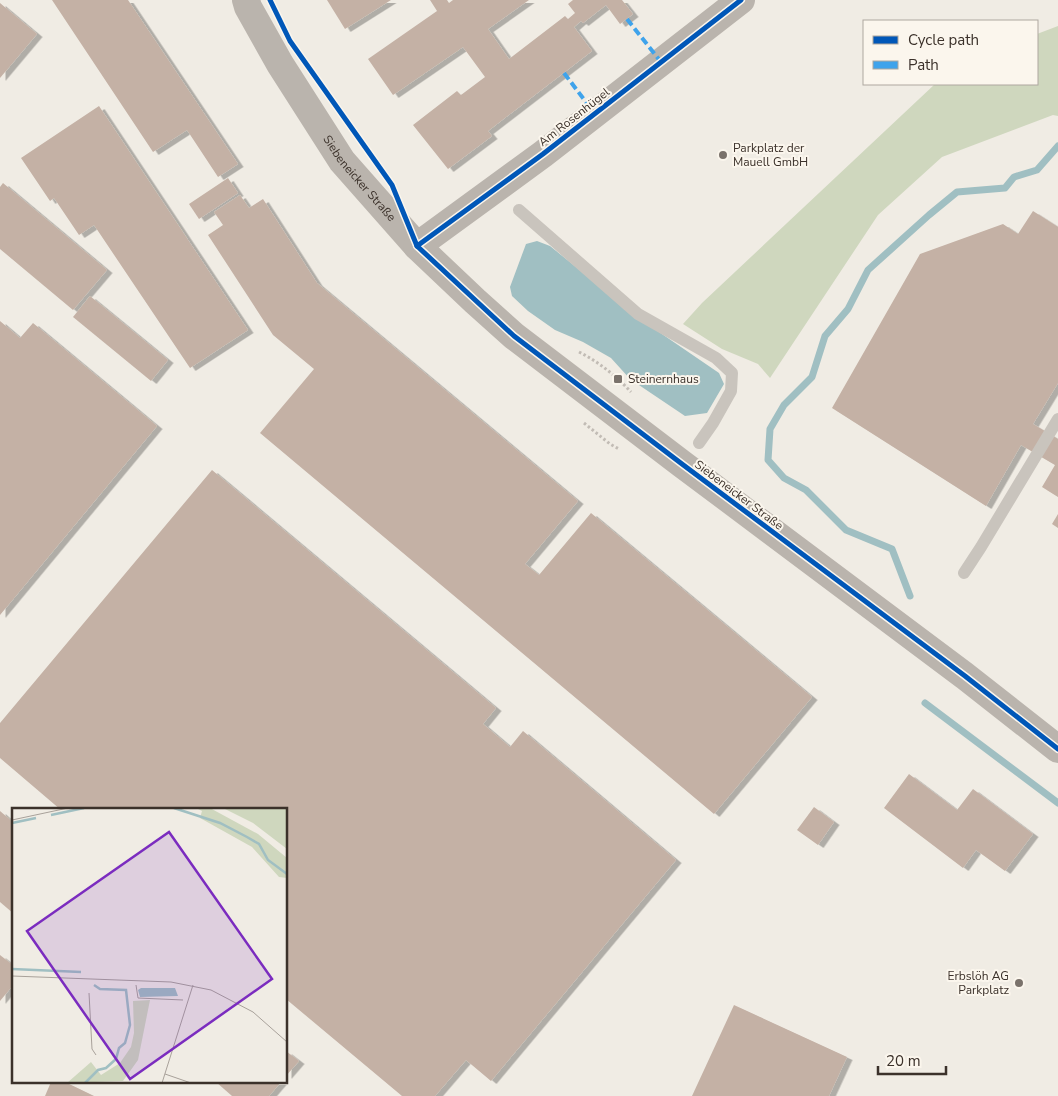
<svg xmlns="http://www.w3.org/2000/svg" width="1058" height="1096" font-family="'Nunito Sans',sans-serif">
<style>
.green{fill:#cfd7be}
.water{fill:#a0bfc2}
.lines{fill:none;stroke-linecap:round;stroke-linejoin:round}
.stream{stroke:#a0bfc2;stroke-width:7}
.building{fill:#c4b1a5;filter:url(#shadow)}
.path{stroke:#c2bcb5;stroke-width:3;stroke-dasharray:2.5 2.5;stroke-linecap:butt}
.lane{stroke:#c9c4bd;stroke-width:12}
.secondary{stroke:#bab4ad;stroke-width:28}
.quiet{stroke:#3fa3eb;stroke-width:4;stroke-dasharray:8 4;stroke-linecap:butt}
.cycleway-casing{stroke:#fbf6ed;stroke-width:8}
.cycleway{stroke:#0057b8;stroke-width:5}
.poi-dot{fill:#7a726b;stroke:#fbf6ed;stroke-width:2}
.labels{text-anchor:middle;stroke-width:4;stroke-linejoin:round;paint-order:stroke}
.street-label{font-size:12px;fill:#3b312a;stroke:#fbf6ed}
.poi-label{font-size:12px;fill:#3b312a;stroke:#fbf6ed;text-anchor:start}
.inset-river{fill:none;stroke:#a0bfc2;stroke-width:2.5}
.inset-road{fill:none;stroke:#a8a19a;stroke-width:1}
.view{fill:#7b2cbf;fill-opacity:0.15;stroke:#7b2cbf;stroke-width:2.5}
.inset-edge{fill:none;stroke:#3b312a;stroke-width:2.5}
</style>
<defs>
<filter id="shadow"><feDropShadow dx="5.5" dy="3" stdDeviation="0" flood-color="#0004"/></filter>
</defs>
<rect width="100%" height="100%" fill="#f0ece4"/>
<polygon class="green" points="1058,26 1058,116 1053,115 942,157 878,215 770,378 758,364 722,349 683,324 702,303 935,84 1037,84 1037,34"/>
<polygon class="water" points="537,241 550,246 640,319 719,373 724,384 707,413 685,416 630,379 611,358 583,342 555,330 528,311 512,296 510,287 526,244"/>
<g class="lines">
<g class="stream">
<polyline points="910,596 892,549 846,530 806,490 784,478 768,460 770,429 784,405 812,377 825,336 848,309 868,270 929,215 957,192 1005,188 1014,177 1037,170 1058,146"/>
<polyline points="925,703 1058,803"/>
</g>
</g>
<g class="building">
<polygon points="52,0 128,0 238,164 218,177 187,130 153,152"/>
<polygon points="327,0 391,0 345,29"/>
<polygon points="430,0 447,0 449,3 453,0 529,0 488,29 509,59 565,16 568,19 575,13 568,4 573,0 622,0 633,14 620,24 606,5 583,23 581,21 574,27 592,51 488,131 492,136 448,169 413,125 457,91 461,95 485,77 463,47 393,95 368,59 437,11"/>
<polygon points="0,3 37,34 0,78"/>
<polygon points="99,106 248,330 190,368 94,225 79,235 54,198 50,201 21,158"/>
<polygon points="228,178 238,193 199,219 189,204"/>
<polygon points="3,183 107,270 73,310 0,249 0,187"/>
<polygon points="240,195 249,208 263,199 317,283 578,501 525,564 539,575 591,513 812,697 714,814 260,433 314,369 273,335 208,235 223,225 214,212"/>
<polygon points="1033,211 1058,227 1058,383 1033,424 1058,439 1058,497 1042,487 1055,465 1021,445 986,506 832,408 920,254 1003,224 1018,234"/>
<polygon points="90,296 168,360 151,381 73,317"/>
<polygon points="0,321 20,338 33,323 157,426 0,615"/>
<polygon points="212,470 496,708 483,724 510,747 523,731 676,860 491,1081 466,1060 435,1096 402,1096 286,999 286,810 61,810 0,758 0,723"/>
<polygon points="1058,514 1058,528 1052,524"/>
<polygon points="909,774 957,810 973,789 1033,834 1005,871 976,850 963,868 884,808"/>
<polygon points="814,807 834,822 818,845 797,830"/>
<polygon points="0,811 14,823 14,914 0,902"/>
<polygon points="0,955 14,966 14,984 0,1001"/>
<polygon points="734,1005 847,1057 829,1096 692,1096"/>
<polygon points="286,1051 299,1061 286,1076"/>
<polygon points="51,1082 65,1082 94,1096 45,1096"/>
<polygon points="216,1082 281,1082 269,1096 232,1096"/>
</g>
<g class="lines">
<g class="path">
<path d="M 579,352 C 599,362 616,376 631,392"/>
<polyline points="584,423 610,444 619,449"/>
</g>
<g class="lane">
<polyline points="519,210 638,314 716,358 732,373 731,391 713,423 699,443"/>
<polyline points="964,573 981,547 1058,419"/>
</g>
<g class="secondary">
<path id="s1" d="M 246,0 L 248,7 L 280,64 L 342,161 L 417,246 L 475,301 L 514,336 L 682,464 L 965,676 L 1058,749"/>
<polyline points="417,246 543,154 741,0"/>
</g>
<g class="quiet">
<polyline points="627,19 661,62"/>
<polyline points="564,73 595,114"/>
</g>
<defs>
<g id="cycleway">
<polyline points="270,0 290,41 392,185 417,246 514,336 682,464 965,676 1058,749"/>
<polyline points="417,246 543,154 741,0"/>
</g>
</defs>
<use href="#cycleway" class="cycleway-casing"/>
<use href="#cycleway" class="cycleway"/>
</g>
<g class="poi-dot">
<circle cx="723" cy="155" r="5"/>
<rect x="613" y="374" width="10" height="10" rx="2.5"/>
<circle cx="1019" cy="983" r="5"/>
</g>
<g class="labels">
<g class="street-label">
<text transform="translate(574 117) rotate(-38)" y="4">Am Rosenhügel</text>
<text dy="4" stroke="none"><textPath href="#s1" startOffset="212">Siebeneicker Straße</textPath></text>
<text transform="translate(739 495) rotate(37)" y="4">Siebeneicker Straße</text>
</g>
<g class="poi-label">
<text x="733" y="152">Parkplatz der<tspan x="733" dy="14">Mauell GmbH</tspan></text>
<text x="628" y="383">Steinernhaus</text>
<text x="1009" y="980" text-anchor="end">Erbslöh AG<tspan x="1009" dy="14">Parkplatz</tspan></text>
</g>
</g>
<g transform="translate(12 808)">
<rect width="275" height="275" fill="#f0ece4"/>
<path d="M 184,0 L 198,0 L 246,26 L 275,50 L 275,70 L 267,69 L 240,39 L 188,10 L 190,3 ZM 211,0 L 275,0 L 275,41 L 241,15 ZM 138,192 L 126,252 L 111,273 L 55,275 L 79,254 L 89,267 L 108,255 L 119,239 L 122,225 L 121,193 Z" fill="#cfd7be"/>
<path d="M 129,180 L 163,180 L 166,188 L 128,189 L 126,182 Z" fill="#a0bfc2"/>
<path class="inset-river" d="M 162,0 L 208,15 L 235,29 L 247,36 L 256,52 L 275,66M 39,7 L 72,0M 0,15 L 24,10M 0,161 L 69,164M 73,275 L 86,262 L 94,260 L 104,251 L 107,240 L 113,235 L 118,217 L 114,182 L 88,181 L 82,177"/>
<path class="inset-road" d="M 0,12 L 56,0M 0,168 L 159,174 L 199,182 L 241,204 L 275,234M 124,177 L 126,190 L 171,192M 77,185 L 80,241 L 84,247M 153,266 L 179,275M 150,275 L 181,177"/>
<path class="view" d="M 157,24 L 260,171 L 118,271 L 15,123 Z"/>
<rect width="275" height="275" class="inset-edge"/>
</g>
<rect x="863" y="20" width="175" height="65" fill="#fbf6ed" stroke="#aea79f"/>
<rect x="873" y="36" width="25" height="8" fill="#0057b8" stroke="#aea79f"/>
<text x="908" y="45" font-size="15" fill="#3b312a">Cycle path</text>
<rect x="873" y="61" width="25" height="8" fill="#3fa3eb" stroke="#aea79f"/>
<text x="908" y="70" font-size="15" fill="#3b312a">Path</text>
<path d="M878 1066v8h68v-8" fill="none" stroke="#3b312a" stroke-width="2.5"/>
<text x="886" y="1066" font-size="15" fill="#3b312a" stroke="#fbf6ed" stroke-width="4" paint-order="stroke">20 m</text>
</svg>
